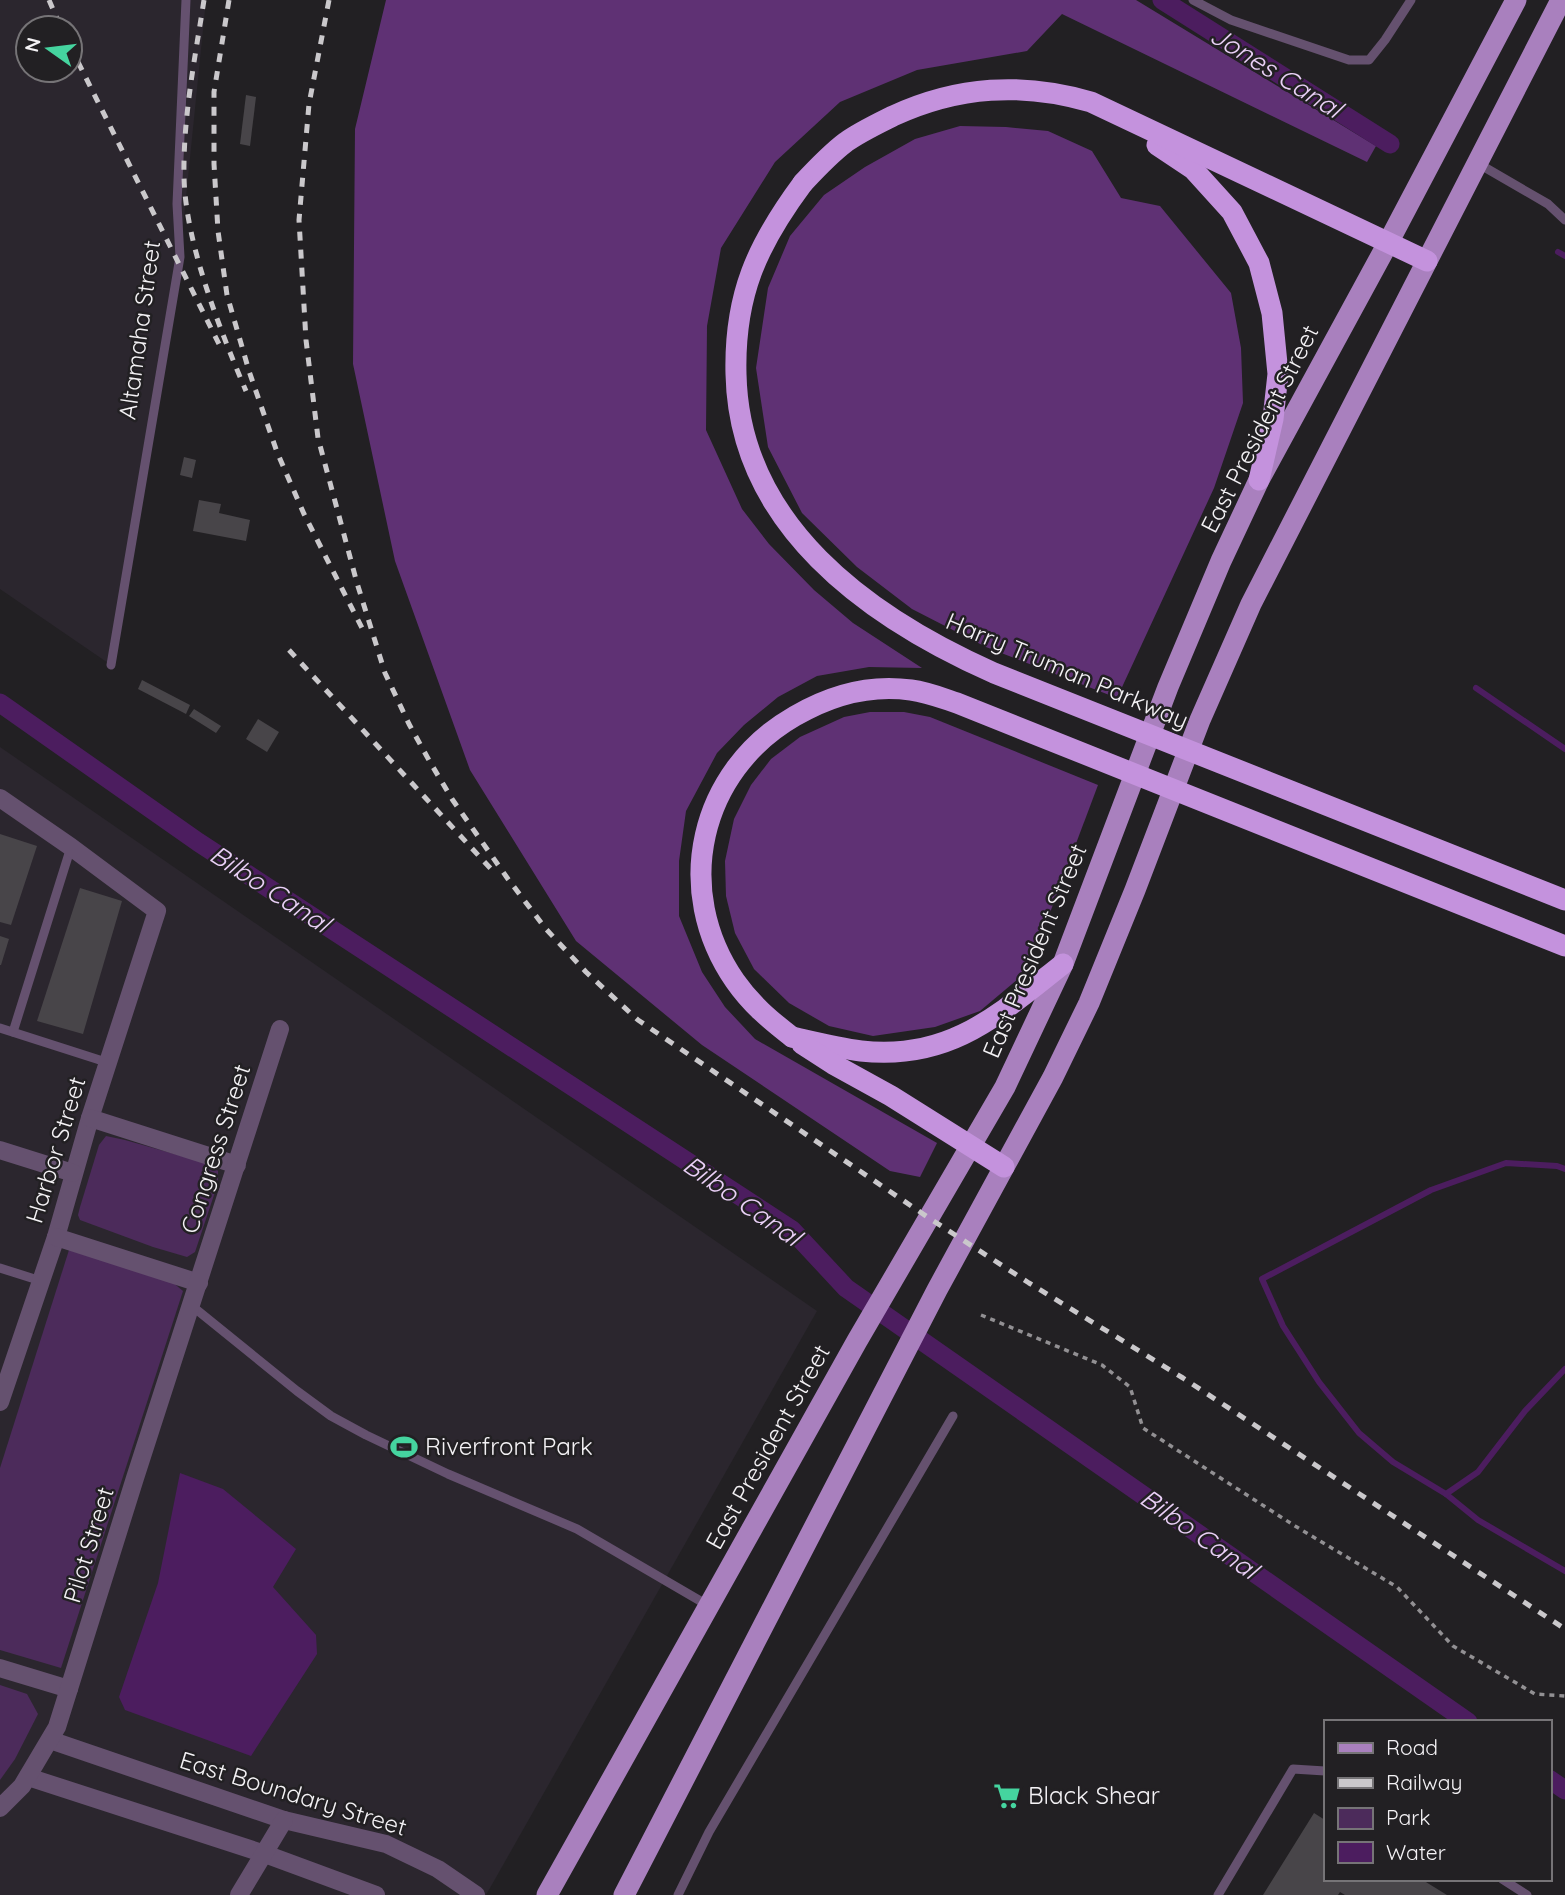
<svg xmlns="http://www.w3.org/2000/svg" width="1565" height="1895" font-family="Quicksand,sans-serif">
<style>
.built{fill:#2b262e;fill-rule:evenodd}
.green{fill:#4c2b5b}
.forest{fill:#5f3174}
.water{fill:#4c1d5f}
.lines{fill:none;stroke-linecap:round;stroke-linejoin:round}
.stream{stroke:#4c1d5f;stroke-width:6}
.canal{stroke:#4c1d5f;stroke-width:19}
.building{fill:#484549}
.path{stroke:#929093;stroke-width:3.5;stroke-dasharray:5 5;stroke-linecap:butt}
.service{stroke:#65516f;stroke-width:9}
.minor{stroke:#65516f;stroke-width:18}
.primary{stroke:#a980be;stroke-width:21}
.motorway{stroke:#c492dd;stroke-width:21}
.rail{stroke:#cac8cb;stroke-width:5;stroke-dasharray:9 9;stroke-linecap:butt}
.motorway-bridge{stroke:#c492dd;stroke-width:21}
.labels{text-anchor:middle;stroke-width:5;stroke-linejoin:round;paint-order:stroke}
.street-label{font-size:24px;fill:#f4f2f5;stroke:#222023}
.poi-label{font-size:24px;fill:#f4f2f5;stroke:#222023;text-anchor:start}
.water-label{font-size:26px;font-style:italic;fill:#ead0f7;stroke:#222023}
</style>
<rect width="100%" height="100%" fill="#222023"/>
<g class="built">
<path d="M 0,0 L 206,0 L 180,257 L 111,665 L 0,589 ZM 28,28 L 70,28 L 70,70 L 28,70 Z"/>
<polygon points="0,747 817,1311 486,1895 0,1895"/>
</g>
<g class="green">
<polygon points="106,1136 125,1140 210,1164 218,1171 218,1183 195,1252 187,1257 153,1247 80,1220 78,1215 80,1207 99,1145"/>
<polygon points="69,1250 171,1281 183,1291 61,1668 0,1650 0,1468"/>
<polygon points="0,1685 27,1694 38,1714 15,1759 0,1780"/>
</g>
<g class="forest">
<polygon points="386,0 1136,0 1376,146 1367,162 1062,14 1027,51 917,70 840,102 775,162 721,248 707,326 706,430 742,509 769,544 814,590 853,623 922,668 869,667 817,676 778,697 744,725 717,753 686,811 679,861 679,916 702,972 725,1007 755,1039 937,1143 920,1177 890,1171 702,1045 576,941 470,770 395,561 353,364 355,129"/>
<polygon points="960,126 1006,127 1048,131 1092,151 1121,198 1160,206 1231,293 1241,348 1243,403 1214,488 1117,698 986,647 912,609 857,567 802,513 768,447 756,368 768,288 790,236 824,195 865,167 915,139"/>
<polygon points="870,712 904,712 930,717 1098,785 1042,934 1018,979 980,1011 935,1027 873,1036 829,1026 789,1003 754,969 735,933 726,896 725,861 734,819 751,785 771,759 800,737 844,717"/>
</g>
<polygon class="water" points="180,1473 223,1489 296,1549 273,1587 316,1635 317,1654 251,1756 125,1710 119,1697 158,1583"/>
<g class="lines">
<g class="stream">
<polyline points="1558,252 1565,256"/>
<polyline points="1476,688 1565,749"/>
<polyline points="1565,1169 1557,1166 1506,1163 1431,1190 1262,1279 1283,1326 1319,1382 1359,1433 1393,1462 1446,1494 1478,1520 1565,1571"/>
<polyline points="1446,1494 1478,1472 1525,1411 1565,1369"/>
</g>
<g class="canal">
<polyline points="1162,0 1390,144"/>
<polyline points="0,703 198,842 792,1230 846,1288 1468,1722"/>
<polyline points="1549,1779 1565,1790"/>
</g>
</g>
<g class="building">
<polygon points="246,95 256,97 250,146 240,144"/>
<polygon points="184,457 196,460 192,478 180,475"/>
<polygon points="199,500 221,504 219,513 250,520 246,541 193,531"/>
<polygon points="142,680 190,705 186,714 138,689"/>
<polygon points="194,709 221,726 216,733 189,716"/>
<polygon points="258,719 279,732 267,752 246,739"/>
<polygon points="0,834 37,846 11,925 0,922"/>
<polygon points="80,888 122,901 83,1034 37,1021"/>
<polygon points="0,936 9,939 1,965 0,965"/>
<polygon points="1314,1813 1325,1820 1325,1879 1421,1879 1447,1895 1345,1895 1340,1892 1338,1895 1263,1895"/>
</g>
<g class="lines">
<polyline class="path" points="981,1315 1102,1365 1130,1387 1143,1428 1295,1526 1397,1587 1453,1646 1535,1694 1565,1696"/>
<g class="service">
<polyline points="1193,0 1231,20 1349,60 1369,60 1385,40 1411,0"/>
<polyline points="1479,164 1548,204 1565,220"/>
<polyline points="111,665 180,257 177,204 186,0"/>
<polyline points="0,1028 109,1063"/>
<polyline points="13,1032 71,847"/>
<polyline points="0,1268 41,1281"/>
<polyline points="192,1306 297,1391 331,1416 366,1435 448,1474 577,1529 709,1606"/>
<polyline points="1502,1879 1527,1895"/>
<polyline points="678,1895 709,1832 953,1416"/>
<polyline points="1218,1895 1293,1769 1325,1771"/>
</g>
<g class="minor">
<polyline points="0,798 71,847 157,911 90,1118 56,1237 0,1402"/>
<polyline points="90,1118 237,1165"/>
<polyline points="0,1150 73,1173"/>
<polyline points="56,1237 199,1283"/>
<polyline points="0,1668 69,1689"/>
<polyline points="50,1740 284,1820 386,1844 438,1869 476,1895"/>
<polyline points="28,1777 265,1854 376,1895"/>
<polyline points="0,1808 22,1786 57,1727 135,1478 280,1029"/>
<polyline points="239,1895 284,1820"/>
</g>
<g class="primary">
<polyline points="547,1895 857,1341 1005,1087 1063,964 1168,687 1221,561 1259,480 1388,243 1516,0"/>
<polyline points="624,1895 937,1290 1053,1077 1089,1003 1135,890 1200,720 1251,604 1561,0"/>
</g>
<g class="motorway">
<polyline points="1157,145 1193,169 1232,212 1259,263 1272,313 1278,374 1273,419 1259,480"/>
<path d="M 803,183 C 816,169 830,154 846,142 C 860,132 877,124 893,116 C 958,86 1022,82 1091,102 L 1427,261"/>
<path d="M 792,1037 C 814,1042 838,1048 861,1051 C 950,1061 998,1015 1063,964"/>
<polyline points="802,1044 833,1064 891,1096 1004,1167"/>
</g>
<g class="rail">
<polyline points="49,0 61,28"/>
<path d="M 204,0 C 195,58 183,117 184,176 C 185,242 220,330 246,391"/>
<polyline points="229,0 214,92 214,164 218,231 227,295 249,371 277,452 304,514 364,632"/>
<polyline points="329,0 309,104 299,220 306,340 318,438 357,583 385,673 409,724 430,762 452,799 508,879 546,929 586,972 638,1020 929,1218 1029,1283 1183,1378 1565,1629"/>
<polyline points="70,46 220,346"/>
<polyline points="289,650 491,869"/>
</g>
<g class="motorway-bridge">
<path d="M 803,183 C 757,245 734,295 736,374 C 739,525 868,617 994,673 L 1565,900"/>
<path d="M 792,1037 C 770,1020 751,1004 735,981 C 672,890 699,771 795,716 C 831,695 869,684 911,690 C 927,692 942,698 957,703 L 1565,946"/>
</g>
</g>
<defs>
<symbol id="stadium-bare" viewBox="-9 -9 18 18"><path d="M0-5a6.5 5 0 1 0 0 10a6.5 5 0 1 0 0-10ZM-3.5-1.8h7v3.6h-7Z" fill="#45d49f" stroke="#222023" stroke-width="2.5" paint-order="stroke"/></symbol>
<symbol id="supermarket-bare" viewBox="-9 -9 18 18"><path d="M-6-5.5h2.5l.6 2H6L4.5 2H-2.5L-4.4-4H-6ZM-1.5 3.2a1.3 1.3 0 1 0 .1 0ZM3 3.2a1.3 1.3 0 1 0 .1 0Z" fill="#45d49f" stroke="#222023" stroke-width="2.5" paint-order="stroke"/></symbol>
</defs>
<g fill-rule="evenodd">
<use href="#stadium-bare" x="385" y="1428" width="38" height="38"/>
<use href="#supermarket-bare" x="988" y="1777" width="38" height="38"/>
</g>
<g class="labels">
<g class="street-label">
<text transform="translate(140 330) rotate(-82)" y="8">Altamaha Street</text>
<text transform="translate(1260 429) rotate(-63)" y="8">East President Street</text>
<text transform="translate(1067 671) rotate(23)" y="8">Harry Truman Parkway</text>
<text transform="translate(1035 951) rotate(-67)" y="8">East President Street</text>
<text transform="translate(216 1149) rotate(-72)" y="8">Congress Street</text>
<text transform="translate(56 1150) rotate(-73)" y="8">Harbor Street</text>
<text transform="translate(768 1447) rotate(-61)" y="8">East President Street</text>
<text transform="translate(89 1545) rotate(-73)" y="8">Pilot Street</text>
<text transform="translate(293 1794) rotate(17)" y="8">East Boundary Street</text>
</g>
<g class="poi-label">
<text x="425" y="1455">Riverfront Park</text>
<text x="1028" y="1804">Black Shear</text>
</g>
<g class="water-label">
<text transform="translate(1276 72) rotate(32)" y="9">Jones Canal</text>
<text transform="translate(270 889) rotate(33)" y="9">Bilbo Canal</text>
<text transform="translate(742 1201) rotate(35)" y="9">Bilbo Canal</text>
<text transform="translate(1199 1534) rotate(35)" y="9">Bilbo Canal</text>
</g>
</g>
<rect x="1324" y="1720" width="228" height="161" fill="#222023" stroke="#767477" stroke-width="2"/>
<rect x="1338" y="1743" width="35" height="10" fill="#a980be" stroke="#767477" stroke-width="2"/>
<text x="1386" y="1755" font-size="21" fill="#f4f2f5">Road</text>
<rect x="1338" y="1778" width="35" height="10" fill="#cac8cb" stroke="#767477" stroke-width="2"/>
<text x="1386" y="1790" font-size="21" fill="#f4f2f5">Railway</text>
<rect x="1338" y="1808" width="35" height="21" fill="#4c2b5b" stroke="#767477" stroke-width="2"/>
<text x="1386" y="1825" font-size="21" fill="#f4f2f5">Park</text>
<rect x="1338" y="1842" width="35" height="21" fill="#4c1d5f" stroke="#767477" stroke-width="2"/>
<text x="1386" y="1860" font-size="21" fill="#f4f2f5">Water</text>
<g transform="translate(49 49) rotate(284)"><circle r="33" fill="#222023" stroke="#767477" stroke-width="2"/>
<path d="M0-5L12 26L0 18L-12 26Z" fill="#45d49f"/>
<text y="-10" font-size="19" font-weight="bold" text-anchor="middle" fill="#f4f2f5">N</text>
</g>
</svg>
